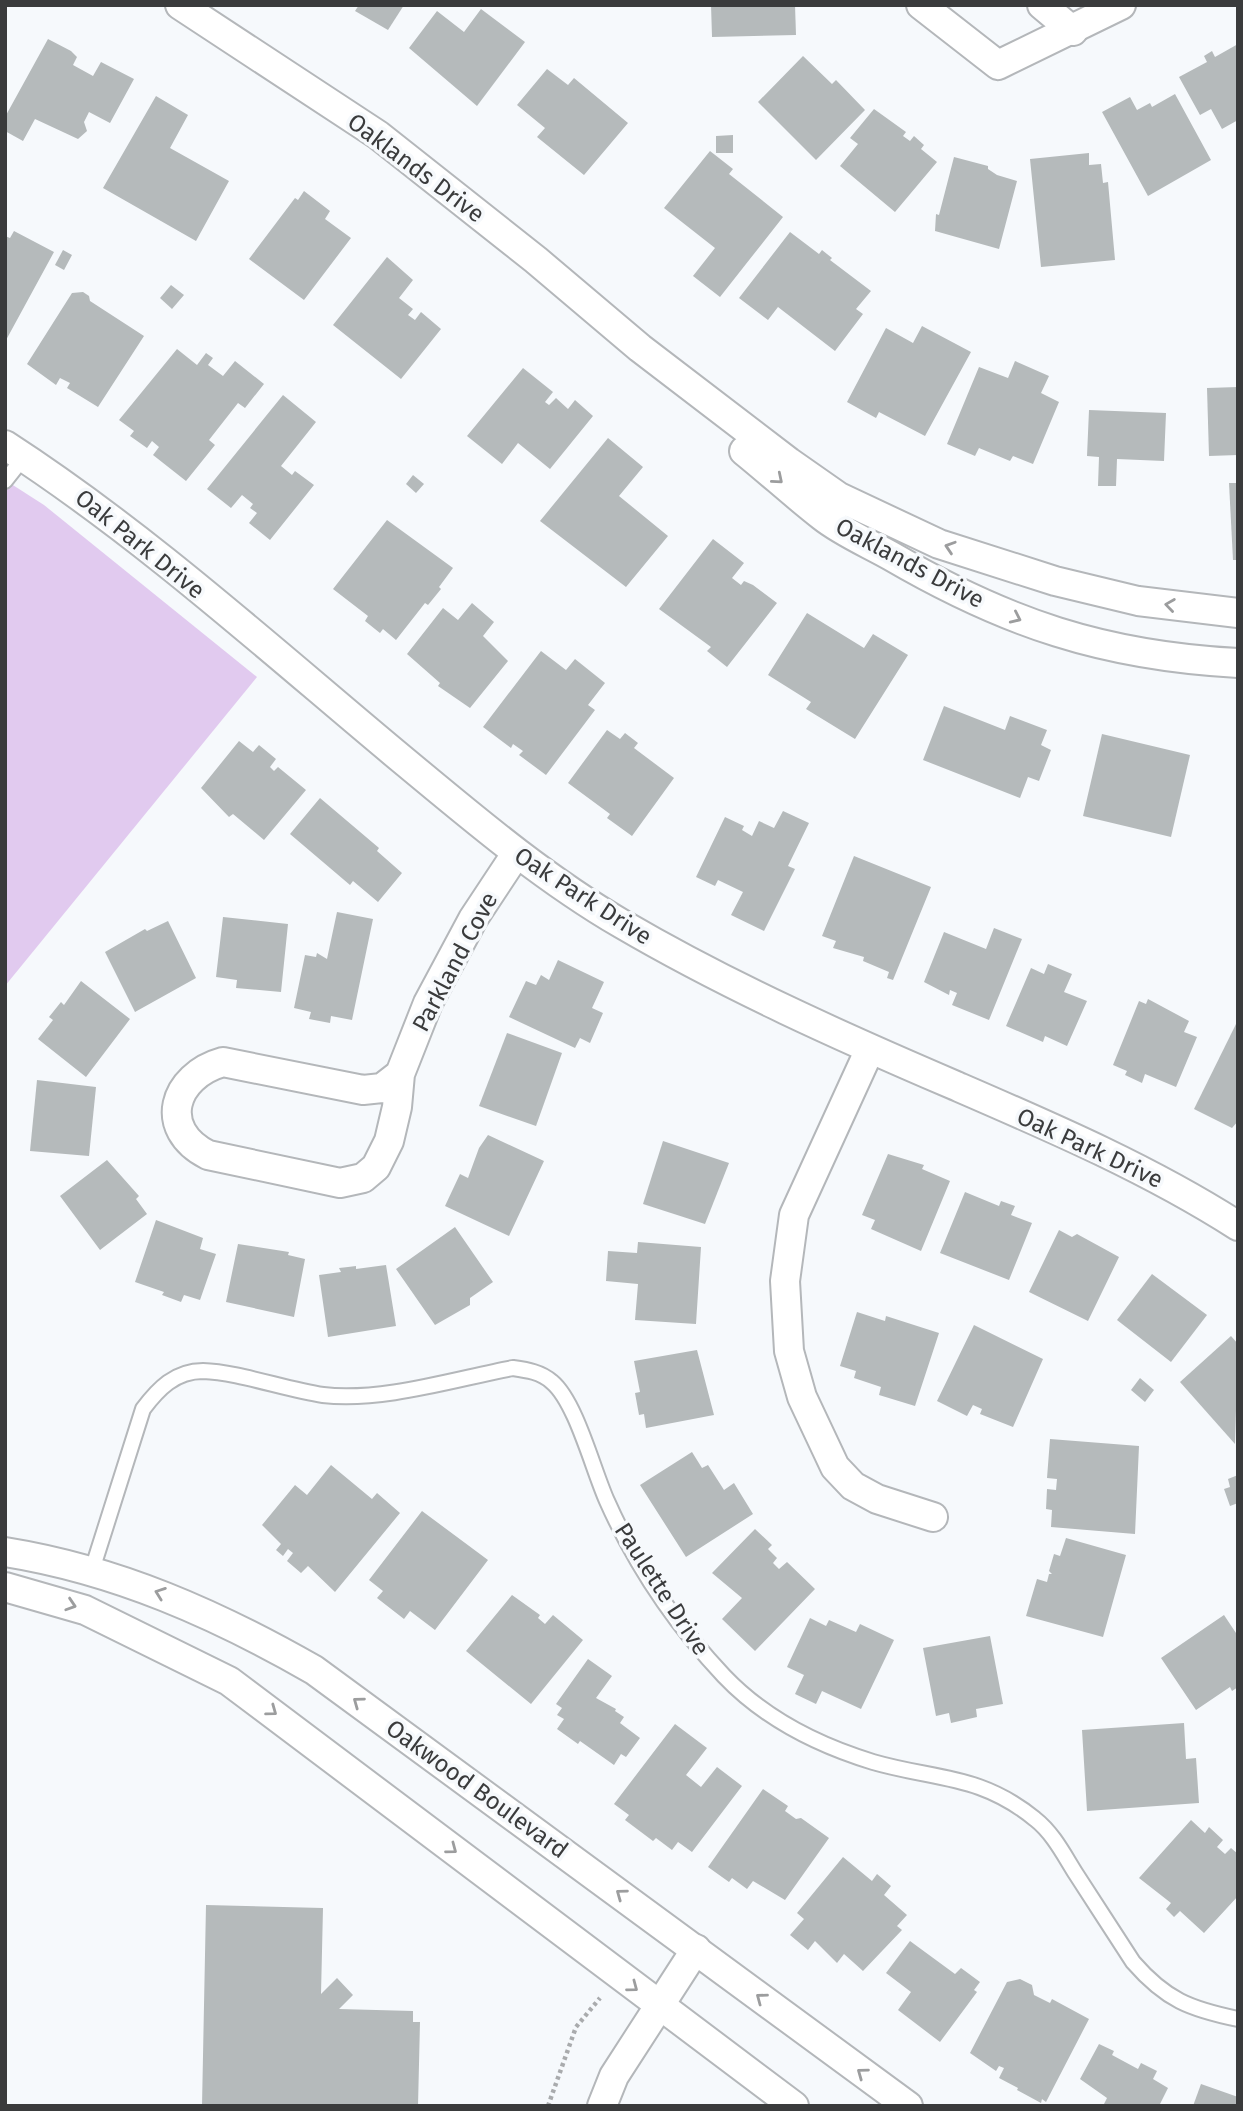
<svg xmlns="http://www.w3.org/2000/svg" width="1243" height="2111" font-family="'Fira Sans',sans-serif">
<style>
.green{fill:#e1caef}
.building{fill:#b5babb}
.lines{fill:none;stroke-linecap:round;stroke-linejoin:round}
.lane-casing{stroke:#b4b7ba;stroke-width:18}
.street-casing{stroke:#b4b7ba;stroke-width:32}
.path{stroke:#a9abad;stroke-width:4.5;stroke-dasharray:3.5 3.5;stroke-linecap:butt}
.lane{stroke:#fff;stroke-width:14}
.street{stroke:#fff;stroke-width:28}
.oneway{stroke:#9c9d9e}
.labels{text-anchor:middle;stroke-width:7;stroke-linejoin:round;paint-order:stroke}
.street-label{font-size:24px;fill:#3a3b3c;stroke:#f6f9fc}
</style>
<rect width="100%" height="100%" fill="#f6f9fc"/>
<polygon class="green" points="5,480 44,505 257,677 5,986"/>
<g class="building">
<polygon points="359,5 404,5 388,30 355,11"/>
<polygon points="711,5 795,5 796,35 712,37"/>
<polygon points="481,9 525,42 477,106 409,48 437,11 464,32"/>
<polygon points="48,39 71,51 77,57 73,65 93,76 101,62 134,79 110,123 89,112 84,122 87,131 78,139 35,119 23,141 5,131 5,117"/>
<polygon points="1238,44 1238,120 1222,129 1211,109 1200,115 1179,77 1207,62 1204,56 1212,51 1215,57"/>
<polygon points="803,56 832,84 836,80 865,110 816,160 758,102"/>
<polygon points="547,69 568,85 574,78 628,123 584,175 537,137 545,128 517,105"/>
<polygon points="1175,94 1211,160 1148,196 1102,112 1130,97 1137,110 1150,103 1152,107"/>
<polygon points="156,96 188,115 170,148 229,181 196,241 103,188"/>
<polygon points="874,109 906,132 903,136 910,141 914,136 924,145 921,149 937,162 895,212 840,166 858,144 850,138"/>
<polygon points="733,135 733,153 716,153 716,136"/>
<polygon points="710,151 733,169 729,174 783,217 720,297 693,276 715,248 664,208"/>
<polygon points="1089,153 1089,165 1101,164 1103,183 1108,182 1115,260 1041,267 1030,159"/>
<polygon points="954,157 988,166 988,169 997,175 1017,181 999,249 935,231 936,214 939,215"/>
<polygon points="304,191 330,211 325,219 351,238 304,300 249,259 295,198 298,200"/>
<polygon points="14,231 54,252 5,342 5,236 10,238"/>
<polygon points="790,232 819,254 822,250 832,258 830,260 871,291 856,309 863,314 835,351 778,307 768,320 739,298"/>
<polygon points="63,250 72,255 64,270 55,265"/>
<polygon points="387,257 413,280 399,298 413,309 408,315 415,320 421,312 441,329 401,379 333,325"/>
<polygon points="171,285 184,295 172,309 160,298"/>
<polygon points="83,292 89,296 90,301 144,336 98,407 67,388 70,383 60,378 56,385 27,364 72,293"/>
<polygon points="922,326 971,352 925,436 879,412 876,418 847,402 886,328 913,343"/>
<polygon points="177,349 197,365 206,353 213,358 208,365 223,376 235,361 264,384 245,408 238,403 209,440 215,445 186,481 153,455 159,447 152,441 147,448 130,436 134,431 119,420"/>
<polygon points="1015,361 1049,376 1041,393 1059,402 1033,464 1013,456 1010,461 979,448 975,456 947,444 979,367 1008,378"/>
<polygon points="523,368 553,392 545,402 549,405 556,398 568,409 575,400 593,416 550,469 518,443 502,464 467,436"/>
<polygon points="1238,387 1238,455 1209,456 1207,388"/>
<polygon points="283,395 316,422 281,466 292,475 295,471 314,485 270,540 249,523 257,513 250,508 253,504 242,495 231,508 207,489"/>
<polygon points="1089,410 1166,413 1164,461 1117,459 1116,486 1098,486 1099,457 1087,456"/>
<polygon points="608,438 643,467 619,496 668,536 626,587 540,521"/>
<polygon points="413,475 424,484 416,493 406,484"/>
<polygon points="1229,483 1238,483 1238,560 1233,560"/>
<polygon points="387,520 453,568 439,587 441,589 428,605 425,603 396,640 383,629 380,633 365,621 368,616 333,589"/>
<polygon points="713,539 744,563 732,578 741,585 744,581 753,585 777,603 727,667 707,651 711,647 659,609"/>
<polygon points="472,603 494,622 483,636 508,661 470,708 438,686 440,683 407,654 443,608 458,620"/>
<polygon points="807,613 864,648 873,634 908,655 855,739 806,709 811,702 768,675"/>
<polygon points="541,651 566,670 575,659 605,683 588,705 595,710 546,775 519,755 523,751 513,744 511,748 483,727"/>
<polygon points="944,706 1005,730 1010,716 1047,730 1041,745 1051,750 1039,781 1028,777 1020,798 923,760"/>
<polygon points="607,730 620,739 625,733 638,743 634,748 674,778 632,836 607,818 610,814 568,783"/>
<polygon points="1102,734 1190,755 1171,837 1083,816"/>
<polygon points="239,741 253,752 259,745 276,759 270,767 274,771 278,767 306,790 264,840 233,814 229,817 201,788"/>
<polygon points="320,798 379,848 377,851 402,873 378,902 353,881 350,885 290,834"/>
<polygon points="783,811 809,823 788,866 795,869 764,931 731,915 743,892 718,880 715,886 696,877 725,817 744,826 742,830 752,836 759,821 774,828"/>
<polygon points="854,856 931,887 893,980 887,978 889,972 863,961 864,957 833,948 836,941 822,936"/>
<polygon points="337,912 373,919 352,1020 331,1016 330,1023 309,1019 311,1012 294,1008 305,955 316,957 317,953 327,959"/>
<polygon points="223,917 288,924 281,992 236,988 237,980 216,977"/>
<polygon points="168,921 196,978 135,1012 105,952 145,929 147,931"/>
<polygon points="994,928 1022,939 989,1020 952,1005 957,993 950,990 949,995 924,982 944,932 986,949"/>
<polygon points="558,960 604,982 592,1008 603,1013 590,1043 580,1038 575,1048 509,1017 526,981 536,985 541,975 549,980"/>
<polygon points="1048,964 1072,974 1064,992 1087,1001 1067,1046 1045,1036 1043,1042 1006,1026 1031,968 1044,974"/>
<polygon points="81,981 130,1019 86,1077 38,1039 53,1020 49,1017 61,1002 64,1005"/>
<polygon points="1148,999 1189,1021 1184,1032 1197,1037 1176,1087 1145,1074 1142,1083 1125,1075 1127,1071 1113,1065 1139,1001 1146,1004"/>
<polygon points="1238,1020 1238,1121 1232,1128 1194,1109"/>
<polygon points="507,1033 562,1053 536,1126 479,1106"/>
<polygon points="37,1080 96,1087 89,1156 30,1151"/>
<polygon points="488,1135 544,1161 509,1236 445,1206 460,1174 468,1178 479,1148"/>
<polygon points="663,1141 729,1163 705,1224 643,1204"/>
<polygon points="888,1154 924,1165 922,1169 950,1181 921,1251 871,1229 875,1220 862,1215"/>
<polygon points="107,1160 139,1196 136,1199 147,1214 100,1250 60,1196"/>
<polygon points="965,1192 999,1206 1001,1201 1015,1206 1011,1215 1032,1223 1009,1280 940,1253"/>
<polygon points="156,1220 203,1238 200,1249 216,1254 200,1300 184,1295 181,1302 162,1295 164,1292 135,1282"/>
<polygon points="455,1227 493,1282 470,1298 470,1305 435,1325 396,1269"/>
<polygon points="1059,1230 1072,1237 1077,1234 1119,1257 1088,1321 1029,1292"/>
<polygon points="638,1242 701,1247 696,1324 635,1320 638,1284 606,1281 608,1251 637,1253"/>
<polygon points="238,1244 289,1252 288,1255 305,1259 294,1317 226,1302"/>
<polygon points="386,1265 396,1326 328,1337 319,1275 341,1272 339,1268 348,1267 356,1266 356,1269"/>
<polygon points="1152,1274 1207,1315 1171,1362 1117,1320"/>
<polygon points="857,1312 885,1321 886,1316 939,1333 915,1406 879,1395 881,1387 854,1378 856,1371 840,1366"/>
<polygon points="974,1325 1043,1359 1013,1427 980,1414 982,1409 973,1405 967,1416 937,1401"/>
<polygon points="1231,1336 1238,1344 1235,1444 1180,1382"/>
<polygon points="697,1350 714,1415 646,1428 644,1414 639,1415 635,1393 640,1392 634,1361"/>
<polygon points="1140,1378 1154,1390 1145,1402 1131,1390"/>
<polygon points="1050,1439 1139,1446 1135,1534 1051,1527 1052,1510 1046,1509 1047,1489 1056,1490 1057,1479 1047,1478"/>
<polygon points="692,1452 702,1468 708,1465 724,1490 734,1483 753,1514 686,1557 640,1485"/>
<polygon points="331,1465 372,1499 377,1493 400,1513 335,1592 308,1566 301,1573 287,1561 293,1553 288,1549 283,1556 276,1550 281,1544 262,1525 295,1485 307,1495"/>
<polygon points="1238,1475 1238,1503 1230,1506 1224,1489 1230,1487 1228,1479"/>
<polygon points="422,1511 488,1560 435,1630 410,1611 404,1619 377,1598 383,1591 369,1580"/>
<polygon points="755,1529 772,1545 768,1549 777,1558 773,1563 779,1569 787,1562 815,1589 755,1651 722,1619 742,1598 712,1573"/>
<polygon points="1066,1538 1126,1555 1103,1637 1026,1616 1037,1579 1047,1582 1049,1574 1052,1574 1049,1571 1054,1554 1060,1556"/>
<polygon points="512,1595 540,1615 538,1618 545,1624 553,1615 583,1640 531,1704 466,1651"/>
<polygon points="1224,1615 1238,1636 1238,1687 1232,1691 1230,1687 1196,1710 1161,1658"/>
<polygon points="810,1618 826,1626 829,1620 856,1632 860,1624 894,1640 861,1709 822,1691 816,1704 795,1694 804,1675 787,1667"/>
<polygon points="990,1636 1003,1704 976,1709 977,1717 951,1723 949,1713 936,1716 923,1648"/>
<polygon points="588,1659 612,1676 596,1698 616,1709 615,1711 624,1717 620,1723 640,1738 626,1757 621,1754 614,1765 580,1741 578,1744 557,1729 564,1719 557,1715 562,1708 556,1704"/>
<polygon points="1184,1723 1186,1759 1196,1758 1199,1803 1087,1811 1082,1730"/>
<polygon points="675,1724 707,1748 686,1775 701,1787 717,1767 742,1786 692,1852 678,1842 672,1850 656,1838 653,1841 625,1820 629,1815 614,1804"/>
<polygon points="763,1789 788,1806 785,1811 796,1819 801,1818 829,1838 785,1900 753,1881 747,1889 732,1878 729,1882 708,1867"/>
<polygon points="1191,1820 1205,1833 1209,1827 1223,1840 1217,1847 1225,1854 1231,1848 1238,1854 1238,1896 1204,1933 1180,1911 1174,1917 1166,1909 1171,1903 1139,1878"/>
<polygon points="843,1857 872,1881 877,1874 891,1886 884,1895 907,1915 897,1926 902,1930 863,1971 844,1954 837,1963 815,1941 808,1950 790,1935 804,1919 797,1913"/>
<polygon points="206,1905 323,1908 321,1994 337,1978 353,1995 339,2009 413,2011 413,2022 420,2022 418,2106 202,2106"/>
<polygon points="910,1941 955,1974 961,1968 980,1982 974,1990 977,1992 940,2042 898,2010 911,1992 886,1973"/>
<polygon points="1020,1979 1032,1985 1034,1995 1050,2003 1052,1999 1089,2019 1046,2102 1042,2099 1041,2103 1017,2090 1018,2088 999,2078 1004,2068 999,2066 996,2071 970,2053 1007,1982"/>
<polygon points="1099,2044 1114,2051 1112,2055 1138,2069 1141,2063 1157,2071 1153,2079 1168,2088 1159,2106 1103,2106 1107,2098 1080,2079"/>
<polygon points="1201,2084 1238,2097 1238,2106 1193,2106"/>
</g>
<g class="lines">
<defs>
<g id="lane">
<polyline points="5,481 24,457"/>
<path d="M 92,1570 L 143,1409 C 158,1389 175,1371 203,1371 C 238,1372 287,1390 323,1395 C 382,1402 455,1379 513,1368 C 527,1370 541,1372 552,1382 C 576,1402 593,1470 607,1501 C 635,1564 676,1625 724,1676 C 764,1718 817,1745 873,1762 C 935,1780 980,1774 1035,1819 C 1053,1833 1064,1855 1076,1874 C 1095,1903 1114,1933 1133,1962 C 1166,2000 1190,2009 1238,2019"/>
</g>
<g id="street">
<polyline points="180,5 378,135 536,260 640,348 789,462 839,497 939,544 1055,581 1138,601 1238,613"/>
<polyline points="921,5 998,65 1121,5"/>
<polyline points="1042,5 1073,31"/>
<path d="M 5,445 C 147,537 274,653 404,761 C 474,819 543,878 622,924 C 728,986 842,1037 954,1085 C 1051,1127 1149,1169 1238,1226"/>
<path d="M 744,451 C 770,472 795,495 822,516 C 842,532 868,543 891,556 C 1006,623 1104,656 1238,663"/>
<polyline points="870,1049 794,1215 785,1281 789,1351 802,1397 835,1467 853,1486 877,1499 933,1517"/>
<path d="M 400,1074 L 397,1107 L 389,1141 L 376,1167 L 363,1178 L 340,1183 L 208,1155 C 157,1129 173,1076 223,1062 L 363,1090 L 382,1088 L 400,1074 L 428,1003 L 473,919 L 516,854"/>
<path d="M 5,1552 C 117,1570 216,1614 314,1670 L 908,2106"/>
<polyline points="5,1587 85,1610 229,1681 794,2106"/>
<polyline points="602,2106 614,2076 696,1949"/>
</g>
</defs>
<use href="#lane" class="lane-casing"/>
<use href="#street" class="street-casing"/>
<polyline class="path" points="548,2106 576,2027 600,1998"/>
<use href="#lane" class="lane"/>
<use href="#street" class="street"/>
</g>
<defs><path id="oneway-chevron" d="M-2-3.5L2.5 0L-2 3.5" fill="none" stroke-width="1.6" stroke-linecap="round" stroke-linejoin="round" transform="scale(1.75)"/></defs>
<g class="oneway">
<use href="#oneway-chevron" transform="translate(778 479) rotate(40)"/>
<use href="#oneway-chevron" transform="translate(950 547) rotate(-162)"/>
<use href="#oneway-chevron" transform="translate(1170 605) rotate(-172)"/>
<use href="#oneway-chevron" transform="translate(1016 618) rotate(25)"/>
<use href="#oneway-chevron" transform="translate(160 1593) rotate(-160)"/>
<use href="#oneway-chevron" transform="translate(71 1605) rotate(18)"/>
<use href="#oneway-chevron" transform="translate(358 1702) rotate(-144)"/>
<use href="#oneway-chevron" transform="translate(272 1711) rotate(36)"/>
<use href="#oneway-chevron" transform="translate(452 1849) rotate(37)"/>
<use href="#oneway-chevron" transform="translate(621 1894) rotate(-144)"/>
<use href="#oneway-chevron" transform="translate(633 1987) rotate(37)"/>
<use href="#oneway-chevron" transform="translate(761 1998) rotate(-143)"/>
<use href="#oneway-chevron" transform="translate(862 2073) rotate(-144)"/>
</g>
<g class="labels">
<g class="street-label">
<text transform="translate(416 168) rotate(37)" y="8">Oaklands Drive</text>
<text transform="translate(140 544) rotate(39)" y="8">Oak Park Drive</text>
<text transform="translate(910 563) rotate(28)" y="8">Oaklands Drive</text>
<text transform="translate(583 896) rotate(33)" y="8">Oak Park Drive</text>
<text transform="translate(455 962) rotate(-62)" y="8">Parkland Cove</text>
<text transform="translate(1090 1148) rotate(25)" y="8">Oak Park Drive</text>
<text transform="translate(662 1589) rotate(57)" y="8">Paulette Drive</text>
<text transform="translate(477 1789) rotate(36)" y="8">Oakwood Boulevard</text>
</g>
</g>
<rect width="1243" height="2111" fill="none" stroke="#3a3b3c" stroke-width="14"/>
</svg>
